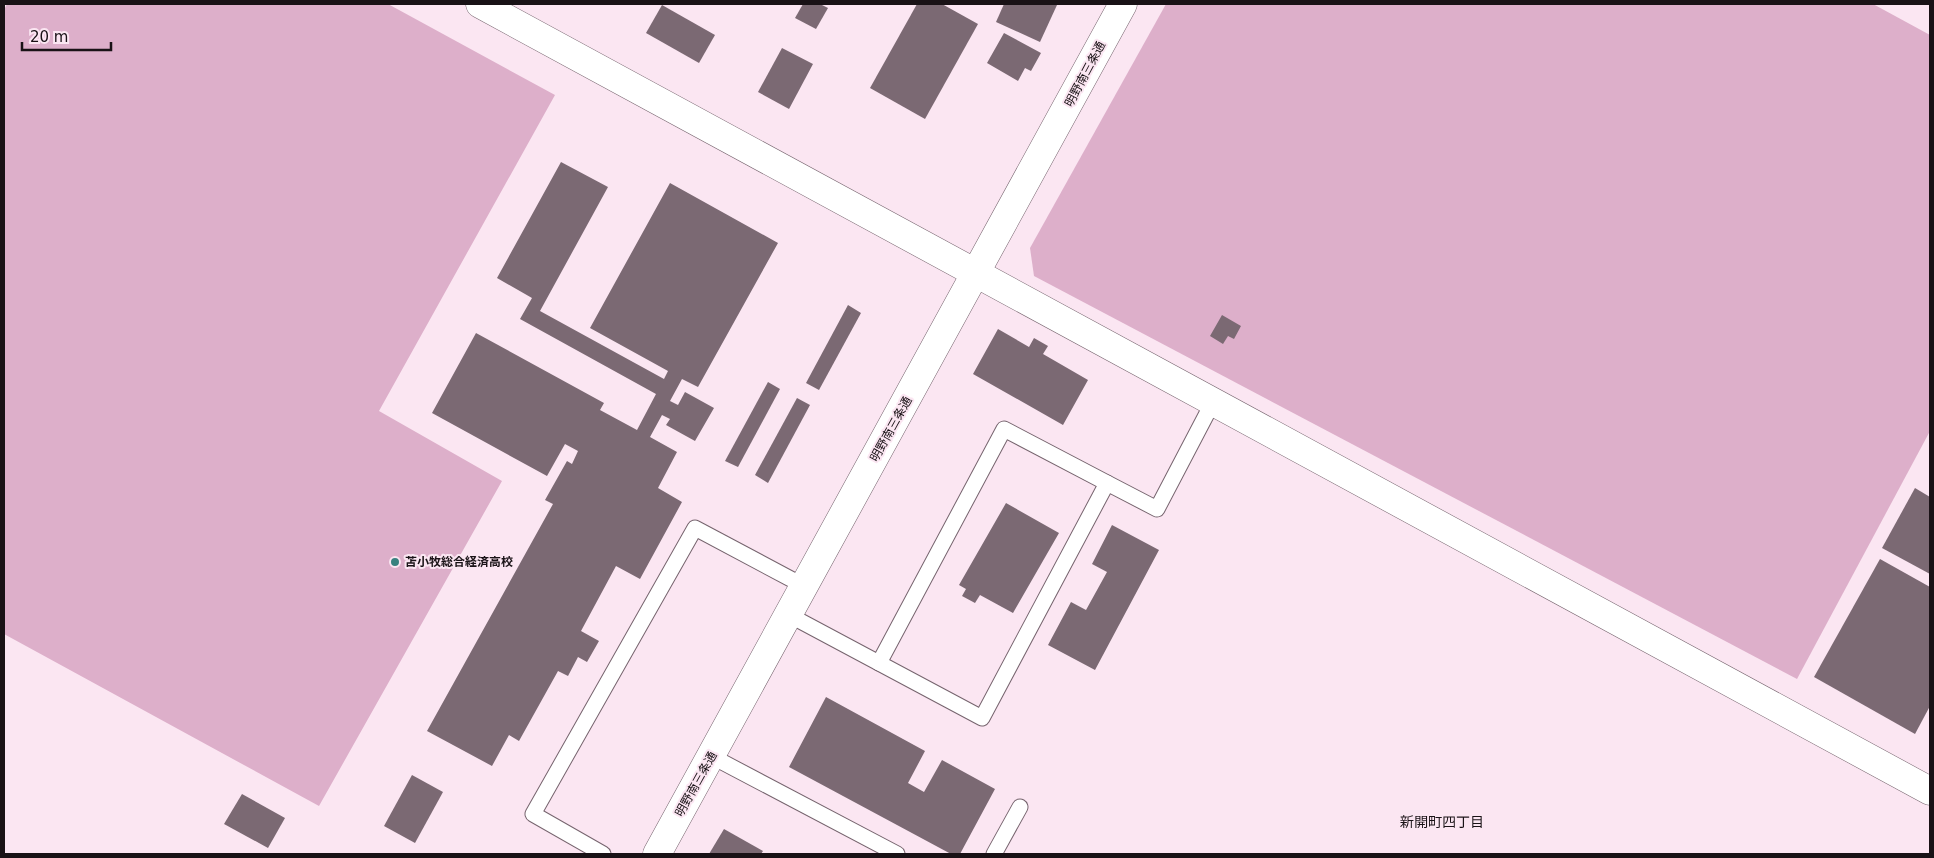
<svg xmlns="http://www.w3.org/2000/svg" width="1934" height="858" font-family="'DejaVu Sans','Noto Sans JP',sans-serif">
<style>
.green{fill:#ddafca}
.building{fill:#7b6973}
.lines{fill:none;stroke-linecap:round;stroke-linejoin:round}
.lane-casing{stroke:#76646e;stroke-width:17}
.street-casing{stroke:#76646e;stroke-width:29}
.secondary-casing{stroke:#76646e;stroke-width:29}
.lane{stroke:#fff;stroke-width:15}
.street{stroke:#fff;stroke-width:28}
.secondary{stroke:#fff;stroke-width:28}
.poi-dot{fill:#38817f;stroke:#fbe6f2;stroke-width:2}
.labels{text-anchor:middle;stroke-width:4;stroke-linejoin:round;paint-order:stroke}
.street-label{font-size:12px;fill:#191216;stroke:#fbe6f2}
.poi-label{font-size:12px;font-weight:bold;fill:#191216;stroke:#fbe6f2;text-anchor:start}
.neighbourhood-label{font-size:14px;fill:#191216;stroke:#fbe6f2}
</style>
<rect width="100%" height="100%" fill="#fbe6f2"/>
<g class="green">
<polygon points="7,4 388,4 555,95 379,411 502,481 319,806 4,634 4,10"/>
<polygon points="1166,4 1873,4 1930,35 1930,431 1797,679 1034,276 1030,248"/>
</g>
<g class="building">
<polygon points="803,4 820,4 828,8 816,29 795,18"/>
<polygon points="917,4 942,4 978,24 925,119 870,88"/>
<polygon points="1004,4 1055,4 1057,5 1040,42 996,22"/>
<polygon points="662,5 715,35 699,63 646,33"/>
<polygon points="1004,33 1041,53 1031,71 1025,68 1018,81 987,63"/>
<polygon points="782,48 813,64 789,109 758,92"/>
<polygon points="561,162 608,187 540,311 664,379 668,371 590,328 670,183 778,243 698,387 682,379 670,401 678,405 685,392 714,408 695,441 666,425 670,419 662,415 650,437 677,452 658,488 682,502 640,579 616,566 581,631 599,641 587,662 578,657 568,676 558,671 519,741 509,735 492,766 427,731 553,504 545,500 567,461 572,464 578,451 565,444 547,476 432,413 476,333 604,403 600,410 637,430 656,394 520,319 532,298 497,278"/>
<polygon points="848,305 861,313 819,390 806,383"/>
<polygon points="1222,315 1241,326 1234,339 1228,336 1223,344 1210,336"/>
<polygon points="998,329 1029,347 1034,338 1048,346 1043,354 1088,380 1063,425 973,374"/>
<polygon points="768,382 780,389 738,467 725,461"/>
<polygon points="797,398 810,405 768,483 755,475"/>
<polygon points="1915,488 1930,497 1930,574 1882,548"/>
<polygon points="1006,503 1059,533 1013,613 980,595 975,603 962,596 966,589 959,585"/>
<polygon points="1112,525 1159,550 1095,670 1048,645 1071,602 1086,610 1107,572 1092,564"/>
<polygon points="1880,559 1930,587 1930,706 1915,734 1814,677"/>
<polygon points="826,697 925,751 908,783 924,792 942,760 995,789 960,854 951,854 789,767"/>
<polygon points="412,775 443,792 415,843 384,826"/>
<polygon points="242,794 285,818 268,848 224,824"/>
<polygon points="724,829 763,851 761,854 709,854"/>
</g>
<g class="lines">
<defs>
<g id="lane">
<polyline points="789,615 982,718 1107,483 1157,509 1213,402"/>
<polyline points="879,663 1004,429 1107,483"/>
<polyline points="711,756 897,854"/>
<polyline points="603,854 533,814 695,528 804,586"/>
<polyline points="994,854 1020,807"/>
</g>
<polyline id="street" points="480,4 1930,791"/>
<polyline id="secondary" points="657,854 1123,4"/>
</defs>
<use href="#lane" class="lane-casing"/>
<use href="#street" class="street-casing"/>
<use href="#secondary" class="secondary-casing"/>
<use href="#lane" class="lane"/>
<use href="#street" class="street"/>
<use href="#secondary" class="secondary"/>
</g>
<circle class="poi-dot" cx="395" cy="562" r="5"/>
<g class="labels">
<g class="street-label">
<text transform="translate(1085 74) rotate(-62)" y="4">明野南三条通</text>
<text transform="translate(891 429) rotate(-61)" y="4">明野南三条通</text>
<text transform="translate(696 784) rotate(-61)" y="4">明野南三条通</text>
</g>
<g class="poi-label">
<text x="405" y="566">苫小牧総合経済高校</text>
</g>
<g class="neighbourhood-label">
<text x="1442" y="827">新開町四丁目</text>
</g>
</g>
<rect width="1934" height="858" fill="none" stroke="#191216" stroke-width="10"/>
<path d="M22 42v8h89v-8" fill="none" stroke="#191216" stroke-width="2.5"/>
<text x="30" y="42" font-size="15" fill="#191216" stroke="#fbe6f2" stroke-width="4" paint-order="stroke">20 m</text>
</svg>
